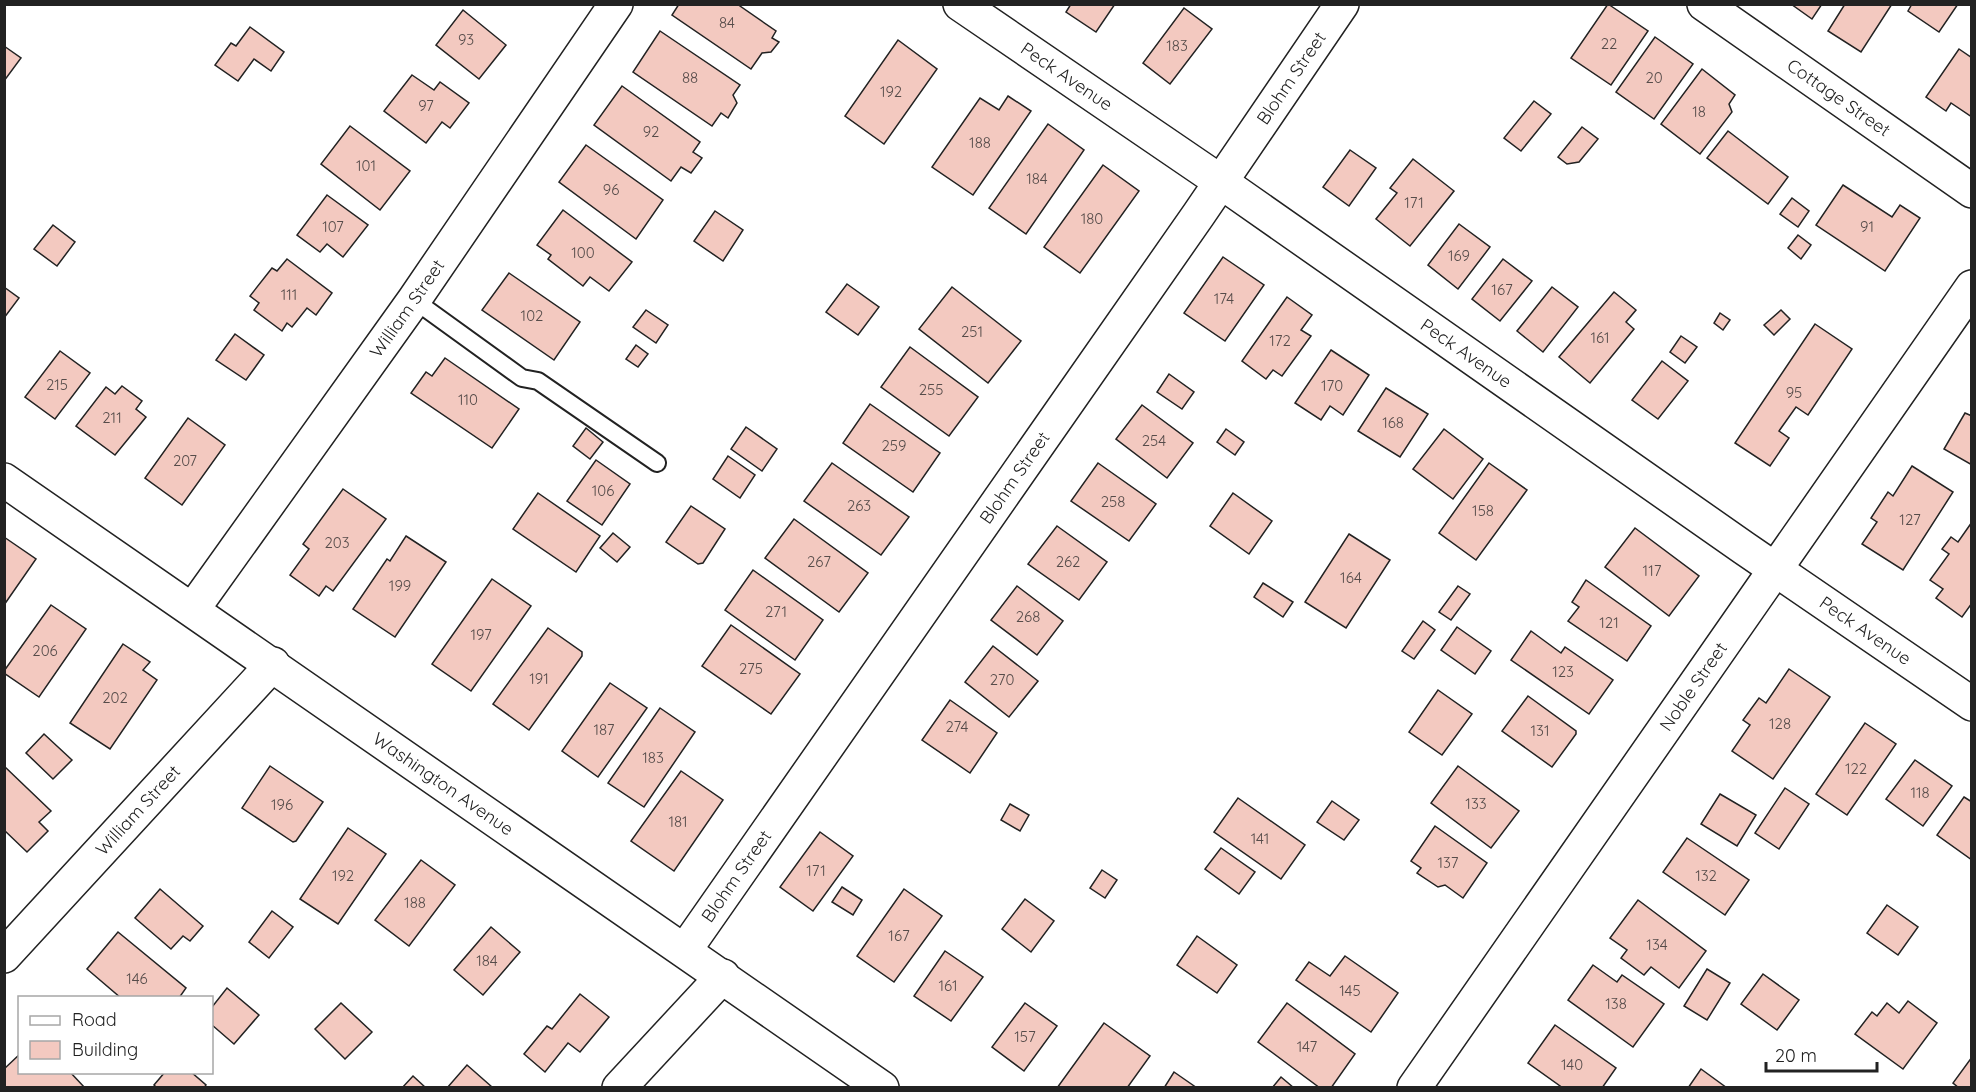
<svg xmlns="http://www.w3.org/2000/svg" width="1976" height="1092" font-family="Quicksand,sans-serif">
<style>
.building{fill:#f3c9c0;stroke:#222;stroke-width:1.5}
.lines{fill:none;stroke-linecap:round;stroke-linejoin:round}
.service-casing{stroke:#222;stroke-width:20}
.minor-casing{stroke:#222;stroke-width:36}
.service{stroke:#fff;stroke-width:16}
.minor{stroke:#fff;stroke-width:33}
.labels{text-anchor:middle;stroke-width:4.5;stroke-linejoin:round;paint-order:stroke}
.number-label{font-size:15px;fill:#564c4a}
.street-label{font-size:18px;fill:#222;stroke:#fff}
</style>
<rect width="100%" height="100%" fill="#fff"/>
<g class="building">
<polygon points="679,4 737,4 776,31 772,38 779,42 771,52 762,53 751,69 672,15"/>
<polygon points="1071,4 1115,4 1096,32 1066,12"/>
<polygon points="1608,4 1648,31 1611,85 1571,58"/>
<polygon points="1791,4 1822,4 1812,19"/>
<polygon points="1845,4 1892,4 1861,52 1828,31"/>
<polygon points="1912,4 1958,4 1939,32 1908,11"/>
<polygon points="1184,8 1212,29 1170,84 1143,63"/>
<polygon points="463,10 506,45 479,79 436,45"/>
<polygon points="250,27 284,52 271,71 254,59 238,81 215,65 231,43 236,46"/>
<polygon points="660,31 740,85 733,95 737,103 728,118 721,113 712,126 633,72"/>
<polygon points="1655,37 1693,64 1654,119 1616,92"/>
<polygon points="898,40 937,69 884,144 845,116"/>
<polygon points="4,46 21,58 4,81"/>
<polygon points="1959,49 1972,58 1972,117 1951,103 1946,111 1926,97"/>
<polygon points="1702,69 1735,95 1729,104 1732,112 1700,154 1661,124"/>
<polygon points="412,75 434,90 440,82 469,103 450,128 442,122 426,143 384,111"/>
<polygon points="622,86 700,142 693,152 702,158 691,173 681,167 671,181 594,125"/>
<polygon points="1008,96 1031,111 973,195 932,167 980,98 999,110"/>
<polygon points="1534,101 1551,114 1521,151 1504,138"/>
<polygon points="1048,124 1084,150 1026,234 989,208"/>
<polygon points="350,126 410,171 380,210 321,164"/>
<polygon points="1582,127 1598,139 1579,162 1567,164 1558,157"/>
<polygon points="1728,131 1788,177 1768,204 1707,158"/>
<polygon points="586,145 663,200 636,239 559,182"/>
<polygon points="1350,150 1376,168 1349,206 1323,187"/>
<polygon points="1413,159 1454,191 1410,246 1376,219 1397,193 1390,188"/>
<polygon points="1103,165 1139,191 1080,273 1044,247"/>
<polygon points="1843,185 1892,217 1900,205 1920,218 1885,271 1816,225"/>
<polygon points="327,195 368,225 343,257 327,244 320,252 297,235"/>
<polygon points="1792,198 1809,211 1798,227 1780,214"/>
<polygon points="563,210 632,262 609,291 590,277 583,286 548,259 551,255 537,245"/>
<polygon points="715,211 743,230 723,261 694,241"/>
<polygon points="1459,224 1490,247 1458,289 1428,265"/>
<polygon points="53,225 75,242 57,266 34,249"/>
<polygon points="1798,235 1811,245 1801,259 1788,248"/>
<polygon points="1223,257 1264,285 1225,341 1184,313"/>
<polygon points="287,259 332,293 316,315 307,308 292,327 287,323 282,331 254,310 259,303 250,296 272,268 277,271"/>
<polygon points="1503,259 1532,281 1500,321 1472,299"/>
<polygon points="509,273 580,322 554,360 482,310"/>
<polygon points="847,284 879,307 858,335 826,312"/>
<polygon points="4,287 19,298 4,318"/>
<polygon points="952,287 1021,341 988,383 919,329"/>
<polygon points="1552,287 1578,307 1543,352 1517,331"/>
<polygon points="1614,292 1636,310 1626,322 1634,329 1590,383 1559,357"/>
<polygon points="1287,297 1312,315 1301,330 1311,336 1282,376 1273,370 1266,379 1242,361"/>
<polygon points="646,310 668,325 656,343 633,327"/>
<polygon points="1781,310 1790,319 1774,335 1764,325"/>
<polygon points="1720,313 1730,320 1723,330 1714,323"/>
<polygon points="1815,324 1852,349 1808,415 1796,407 1779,431 1789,438 1770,466 1735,443"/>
<polygon points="235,334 264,355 246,380 216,360"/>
<polygon points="1681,336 1697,347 1685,363 1670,352"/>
<polygon points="636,345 648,354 638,367 626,359"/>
<polygon points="910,347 978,397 949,436 881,387"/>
<polygon points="1331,350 1369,375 1343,415 1330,406 1321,420 1295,403"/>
<polygon points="60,351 90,373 55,419 25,397"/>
<polygon points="445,358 519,409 492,448 411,393 426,372 432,376"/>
<polygon points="1662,361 1688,381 1658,419 1632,400"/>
<polygon points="1169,374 1194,392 1182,409 1157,392"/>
<polygon points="122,386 142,401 136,409 146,417 115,455 76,426 106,387 115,394"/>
<polygon points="1386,388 1428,414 1400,457 1358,431"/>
<polygon points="870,404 940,453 913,492 843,443"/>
<polygon points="1142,405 1193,443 1167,478 1116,439"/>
<polygon points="1965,413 1972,416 1972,465 1944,449"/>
<polygon points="188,418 225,445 182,505 145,478"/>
<polygon points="746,427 777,449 762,471 731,449"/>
<polygon points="586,428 603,442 590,459 573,446"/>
<polygon points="1226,429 1244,442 1235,455 1217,442"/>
<polygon points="1444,429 1483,459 1453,499 1413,469"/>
<polygon points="728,456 755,475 740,498 713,479"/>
<polygon points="596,460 630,484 602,525 567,501"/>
<polygon points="832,463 909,517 881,555 804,501"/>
<polygon points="1098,463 1156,504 1129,541 1071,501"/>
<polygon points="1489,463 1527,490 1476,560 1439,533"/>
<polygon points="1912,466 1953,492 1903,570 1862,544 1877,522 1871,518 1888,492 1893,496"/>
<polygon points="343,489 386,519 333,591 326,586 319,596 290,575 309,549 303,544"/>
<polygon points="538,493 600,536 576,572 513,529"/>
<polygon points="1233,493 1272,521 1249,554 1210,526"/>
<polygon points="691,506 725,529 703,563 698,564 666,542"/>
<polygon points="794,519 868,573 839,612 765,558"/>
<polygon points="1972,522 1972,603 1962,617 1936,598 1943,589 1930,580 1949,554 1942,549 1951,537 1958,542"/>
<polygon points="1057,526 1107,562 1079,600 1028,564"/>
<polygon points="1635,528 1699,576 1669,616 1605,567"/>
<polygon points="613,533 630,547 617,562 600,548"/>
<polygon points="1349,534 1390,560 1346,628 1305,602"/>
<polygon points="406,536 446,562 395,637 353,609 387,559 390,561"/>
<polygon points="4,537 36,559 4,605"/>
<polygon points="753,570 823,620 795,660 725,610"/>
<polygon points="492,579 531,606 471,691 432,664"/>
<polygon points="1586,580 1651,626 1627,661 1568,621 1579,607 1572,602"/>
<polygon points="1263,583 1293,602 1283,617 1254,597"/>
<polygon points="1017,586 1063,621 1037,655 991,620"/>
<polygon points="1458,586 1470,594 1451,620 1439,612"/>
<polygon points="51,605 86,629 39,697 4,673 4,671"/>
<polygon points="1423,621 1435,630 1414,659 1402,651"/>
<polygon points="731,625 800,674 771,714 702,666"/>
<polygon points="1457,627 1491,651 1475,674 1441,650"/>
<polygon points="548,628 582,652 582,656 529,730 493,704"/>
<polygon points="1531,631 1561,653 1565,647 1613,680 1589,714 1511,660"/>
<polygon points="123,644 150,662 143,670 157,680 110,749 70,723"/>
<polygon points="993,646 1038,681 1009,717 965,682"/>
<polygon points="1789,669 1830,697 1773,779 1732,751 1750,725 1743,720 1759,698 1766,703"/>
<polygon points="610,683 647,708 598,777 562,751"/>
<polygon points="1438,690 1472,714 1442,755 1409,732"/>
<polygon points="1528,696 1576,731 1576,734 1552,767 1502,731"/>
<polygon points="950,700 997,733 970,773 922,740"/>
<polygon points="660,708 695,732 644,807 608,783"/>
<polygon points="1865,723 1896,744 1847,815 1816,794"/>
<polygon points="44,734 72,760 53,779 26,753"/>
<polygon points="1915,760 1952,786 1923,826 1886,799"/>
<polygon points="4,766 51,811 39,822 48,831 27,852 4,830"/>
<polygon points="270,766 323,802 296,841 293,842 242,808"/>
<polygon points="1458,766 1519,811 1491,848 1431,803"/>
<polygon points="681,771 723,800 674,871 631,841"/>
<polygon points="1785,788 1809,804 1779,849 1755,833"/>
<polygon points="1720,794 1756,815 1737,846 1701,824"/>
<polygon points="1964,797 1972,802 1972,860 1937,835"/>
<polygon points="1238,798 1305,845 1281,879 1214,832"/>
<polygon points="1332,801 1359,820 1344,840 1317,822"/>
<polygon points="1010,804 1029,815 1020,831 1001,820"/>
<polygon points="1435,826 1487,863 1463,898 1445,885 1438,887 1417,873 1421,868 1411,861"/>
<polygon points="348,828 386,854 338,924 300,899"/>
<polygon points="820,832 853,856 813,911 780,887"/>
<polygon points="1687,838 1749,880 1725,915 1663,872"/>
<polygon points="1221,848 1255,872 1239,894 1205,869"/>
<polygon points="421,860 455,885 409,946 375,920"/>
<polygon points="1102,870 1117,880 1105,898 1090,888"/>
<polygon points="842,887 862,900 853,915 832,902"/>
<polygon points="160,889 203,926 190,941 183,936 171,949 135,918"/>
<polygon points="904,889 942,916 894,982 857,956"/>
<polygon points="1025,899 1054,921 1031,952 1002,929"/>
<polygon points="1638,900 1706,951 1679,988 1651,967 1644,975 1621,958 1627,950 1610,938"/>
<polygon points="1887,905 1918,927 1898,955 1867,933"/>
<polygon points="272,911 293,927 269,958 249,942"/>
<polygon points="491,927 520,952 483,995 454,970"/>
<polygon points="118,932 186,988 179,998 121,998 87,969"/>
<polygon points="1197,936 1237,965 1217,993 1177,965"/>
<polygon points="945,951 983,977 951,1021 914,996"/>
<polygon points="1345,956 1398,993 1371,1032 1296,980 1309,962 1330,976"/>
<polygon points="1593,965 1617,982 1622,975 1664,1004 1633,1047 1568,1000"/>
<polygon points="1707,969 1730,983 1707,1020 1684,1006"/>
<polygon points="1763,974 1799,1000 1777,1030 1741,1004"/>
<polygon points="227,988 259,1015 234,1044 212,1025 212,1007"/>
<polygon points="580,994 609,1017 580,1052 568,1043 545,1072 524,1054 547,1026 552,1029"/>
<polygon points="1908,1001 1937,1023 1903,1069 1855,1034 1872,1012 1877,1016 1887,1003 1899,1013"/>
<polygon points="341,1003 372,1032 345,1059 315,1029"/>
<polygon points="1025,1003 1057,1026 1024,1071 992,1047"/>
<polygon points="1287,1003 1355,1054 1331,1088 1320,1088 1258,1042"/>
<polygon points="1104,1023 1150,1056 1127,1088 1057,1088"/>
<polygon points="1555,1025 1616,1068 1602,1088 1563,1088 1528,1063"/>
<polygon points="20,1054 20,1072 70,1072 85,1088 4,1088 4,1069"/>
<polygon points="1972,1057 1972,1088 1959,1088 1953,1083"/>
<polygon points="467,1065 492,1087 491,1088 447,1088"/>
<polygon points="1701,1069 1727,1088 1688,1088"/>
<polygon points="165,1072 191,1072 206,1085 204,1088 157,1088 154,1085"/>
<polygon points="1174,1072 1197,1088 1164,1088"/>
<polygon points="413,1076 426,1088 402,1088"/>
<polygon points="1281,1077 1294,1088 1272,1088"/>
</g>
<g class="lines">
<defs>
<polyline id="service" points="414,300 522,378 538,381 657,463"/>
<g id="minor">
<path id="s1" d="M 960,4 L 1221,182 L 1744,548 L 1972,704"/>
<path id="s2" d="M 1704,4 L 1972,191"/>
<path id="s3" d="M 4,480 L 882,1088"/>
<path id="s4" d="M 193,609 L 414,300 L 616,4"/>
<path id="s5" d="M 685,950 L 1199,214 L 1342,4"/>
<path id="s6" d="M 4,956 L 273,664"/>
<polyline points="619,1088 723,976"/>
<path id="s7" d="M 1414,1088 L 1972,287"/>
</g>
</defs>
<use href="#service" class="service-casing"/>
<use href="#minor" class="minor-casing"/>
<use href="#service" class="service"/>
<use href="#minor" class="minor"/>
</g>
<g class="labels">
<g class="number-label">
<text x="727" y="28">84</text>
<text x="466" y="45">93</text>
<text x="1609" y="49">22</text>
<text x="1177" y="51">183</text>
<text x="690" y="83">88</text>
<text x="1654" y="83">20</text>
<text x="891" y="97">192</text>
<text x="426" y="111">97</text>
<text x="1699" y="117">18</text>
<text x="651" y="137">92</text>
<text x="980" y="148">188</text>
<text x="366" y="171">101</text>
<text x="1037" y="184">184</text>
<text x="611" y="195">96</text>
<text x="1414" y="208">171</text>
<text x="1092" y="224">180</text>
<text x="333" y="232">107</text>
<text x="1867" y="232">91</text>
<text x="583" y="258">100</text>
<text x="1459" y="261">169</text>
<text x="1502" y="295">167</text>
<text x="289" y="300">111</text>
<text x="1224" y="304">174</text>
<text x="532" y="321">102</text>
<text x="972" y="337">251</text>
<text x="1600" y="343">161</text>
<text x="1280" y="346">172</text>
<text x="57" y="390">215</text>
<text x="1332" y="391">170</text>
<text x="931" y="395">255</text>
<text x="1794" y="398">95</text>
<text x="468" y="405">110</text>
<text x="112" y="423">211</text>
<text x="1393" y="428">168</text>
<text x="1154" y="446">254</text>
<text x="894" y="451">259</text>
<text x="185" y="466">207</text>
<text x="603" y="496">106</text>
<text x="1113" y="507">258</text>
<text x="859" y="511">263</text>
<text x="1483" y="516">158</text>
<text x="1910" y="525">127</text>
<text x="337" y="548">203</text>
<text x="819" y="567">267</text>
<text x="1068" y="567">262</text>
<text x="1652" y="576">117</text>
<text x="1351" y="583">164</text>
<text x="400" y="591">199</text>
<text x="776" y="617">271</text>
<text x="1028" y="622">268</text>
<text x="1609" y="628">121</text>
<text x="481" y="640">197</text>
<text x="45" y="656">206</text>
<text x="751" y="674">275</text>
<text x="1563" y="677">123</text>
<text x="539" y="684">191</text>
<text x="1002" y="685">270</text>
<text x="115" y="703">202</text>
<text x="1780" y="729">128</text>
<text x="957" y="732">274</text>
<text x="604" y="735">187</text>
<text x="1540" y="736">131</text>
<text x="653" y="763">183</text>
<text x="1856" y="774">122</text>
<text x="1920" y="798">118</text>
<text x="1476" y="809">133</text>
<text x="282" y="810">196</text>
<text x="678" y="827">181</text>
<text x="1260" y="844">141</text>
<text x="1448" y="868">137</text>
<text x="816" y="876">171</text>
<text x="343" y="881">192</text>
<text x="1706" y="881">132</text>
<text x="415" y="908">188</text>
<text x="899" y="941">167</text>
<text x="1657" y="950">134</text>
<text x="487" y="966">184</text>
<text x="137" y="984">146</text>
<text x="948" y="991">161</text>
<text x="1350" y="996">145</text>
<text x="1616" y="1009">138</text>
<text x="1025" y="1042">157</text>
<text x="1307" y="1052">147</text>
<text x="1572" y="1070">140</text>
</g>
<g class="street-label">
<text dy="6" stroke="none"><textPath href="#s1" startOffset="129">Peck Avenue</textPath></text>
<text dy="6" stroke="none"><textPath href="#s5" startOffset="1062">Blohm Street</textPath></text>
<text dy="6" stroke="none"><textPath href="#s2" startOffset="164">Cottage Street</textPath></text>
<text dy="6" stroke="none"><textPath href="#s4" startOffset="369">William Street</textPath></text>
<text dy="6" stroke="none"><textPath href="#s1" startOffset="615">Peck Avenue</textPath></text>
<text dy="6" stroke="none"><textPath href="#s5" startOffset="576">Blohm Street</textPath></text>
<text dy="6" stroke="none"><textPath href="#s1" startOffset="1101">Peck Avenue</textPath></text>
<text dy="6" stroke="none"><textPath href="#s7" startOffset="489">Noble Street</textPath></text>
<text dy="6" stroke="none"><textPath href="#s3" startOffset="534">Washington Avenue</textPath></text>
<text dy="6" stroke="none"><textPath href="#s6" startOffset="198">William Street</textPath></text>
<text dy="6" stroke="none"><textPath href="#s5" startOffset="90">Blohm Street</textPath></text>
</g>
</g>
<rect width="1976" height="1092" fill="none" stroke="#222222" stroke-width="12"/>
<rect x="18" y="996" width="195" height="78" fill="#ffffff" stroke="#a7a7a7" stroke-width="1.5"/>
<rect x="30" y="1016" width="30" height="9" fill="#ffffff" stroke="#a7a7a7" stroke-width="1.5"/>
<text x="72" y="1026" font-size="18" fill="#222222">Road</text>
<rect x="30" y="1041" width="30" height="18" fill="#f3c9c0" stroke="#a7a7a7" stroke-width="1.5"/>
<text x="72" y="1056" font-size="18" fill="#222222">Building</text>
<path d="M1766 1062v9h111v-9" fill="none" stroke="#222222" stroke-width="3"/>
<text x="1775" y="1062" font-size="18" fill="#222222" stroke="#ffffff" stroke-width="4.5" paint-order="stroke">20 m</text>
</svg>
